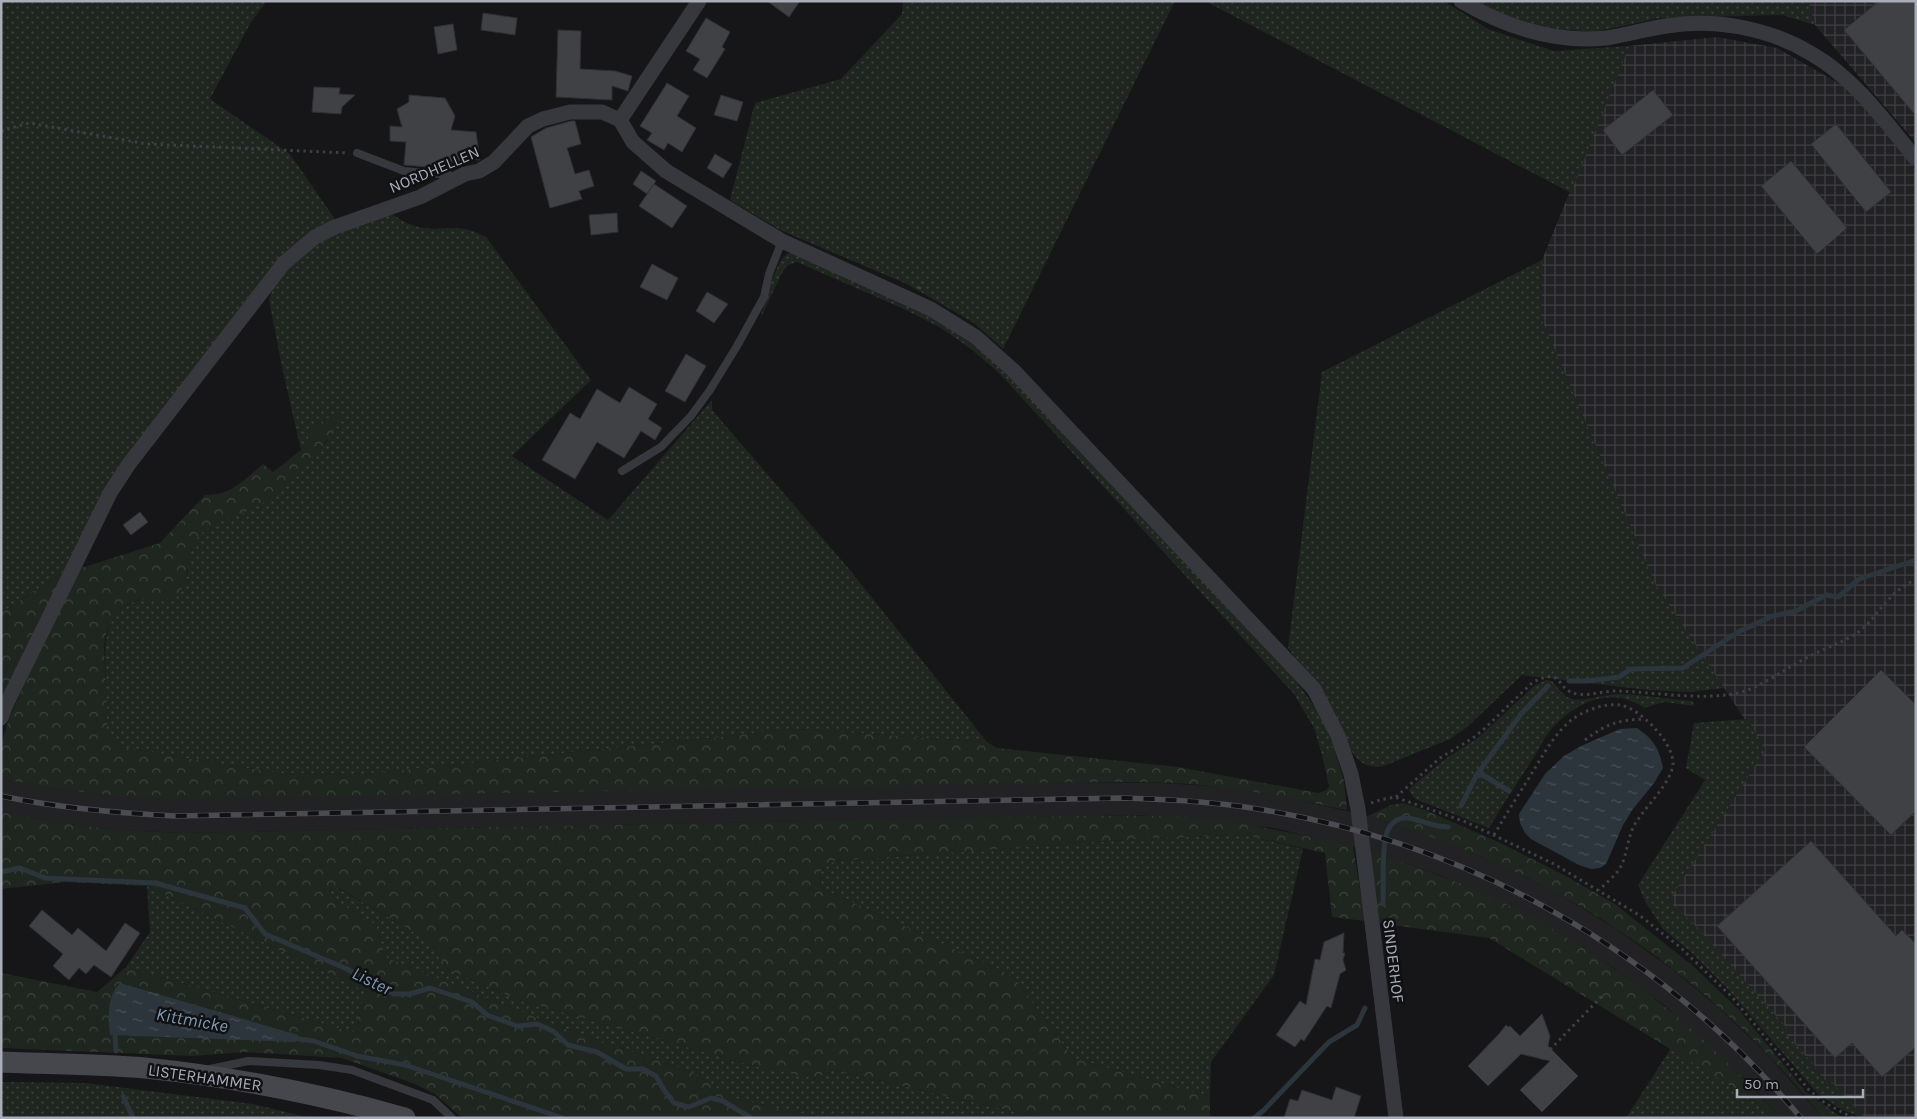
<svg xmlns="http://www.w3.org/2000/svg" width="1917" height="1119" font-family="Karla,sans-serif">
<style>
.built{fill:#222225}
.industrial{fill:url(#industrial-grid)}
.grass{fill:url(#grass-dots)}
.forest{fill:url(#forest-crowns)}
.water{fill:url(#water-ripples)}
.lines{fill:none;stroke-linecap:round;stroke-linejoin:round}
.stream{stroke:#2c353c;stroke-width:5}
.building{fill:#404145;stroke:#303034}
.path{stroke:#3d3f44;stroke-width:3;stroke-dasharray:2.5 4;stroke-linecap:butt}
.service{stroke:#37383d;stroke-width:8}
.minor{stroke:#37383d;stroke-width:15}
.secondary{stroke:#45474d;stroke-width:21}
.rail-casing{stroke:#4a4c52;stroke-width:5.5}
.rail{stroke:#111113;stroke-width:4;stroke-dasharray:11;stroke-linecap:butt}
.labels{text-anchor:middle;stroke-width:5;stroke-linejoin:round;paint-order:stroke}
.street-label{font-size:16px;fill:#a8adb8;stroke:#111113}
.water-label{font-size:18px;font-style:italic;fill:#7f9bb3;stroke:#111113}
</style>
<defs>
<pattern id="industrial-grid" width="8" height="8" patternUnits="userSpaceOnUse" patternTransform="scale(1.25)"><rect width="8" height="8" fill="#222225"/><path d="M0 4h8M4 0v8" fill="none" stroke="#3f3f43"/></pattern>
<pattern id="grass-dots" width="8" height="8" patternUnits="userSpaceOnUse" patternTransform="scale(1.25)"><rect width="8" height="8" fill="#1e261f"/><path d="M2 2h.1M6 6h.1" fill="none" stroke="#3c433d" stroke-width="1.8" stroke-linecap="round"/></pattern>
<pattern id="forest-crowns" width="20" height="18" patternUnits="userSpaceOnUse" patternTransform="scale(1.25)"><rect width="20" height="18" fill="#1e261f"/><path d="M2 6a3 3 0 1 1 6 0M12 15a3 3 0 1 1 6 0" fill="none" stroke="#3c433d"/></pattern>
<pattern id="water-ripples" width="26" height="14" patternUnits="userSpaceOnUse" patternTransform="scale(1.25)"><rect width="26" height="14" fill="#2c353c"/><path d="M2 4q2-2 4 0t4 0M15 11q2-2 4 0t4 0" fill="none" stroke="#485056"/></pattern>
</defs>
<rect width="100%" height="100%" fill="#161618"/>
<polygon class="built" points="1,779 59,789 114,796 1082,782 1162,783 1225,787 1289,798 1368,816 1436,838 1501,865 1559,894 1616,929 1672,969 1720,1009 1768,1055 1823,1118 1780,1118 1752,1086 1664,1005 1611,966 1559,933 1500,901 1442,876 1370,851 1274,828 1140,815 184,833 116,830 53,822 1,812"/>
<g class="industrial">
<polygon points="1808,1 1916,1 1916,143 1815,25"/>
<polygon points="1717,37 1777,48 1852,91 1916,170 1916,1118 1858,1118 1668,901 1765,750 1655,584 1541,318 1542,260 1629,46"/>
</g>
<g class="grass">
<polygon points="1,1 267,1 251,22 210,99 290,154 337,222 305,239 130,455 65,571 1,613"/>
<polygon points="903,1 1175,1 1003,349 974,323 907,284 780,230 730,200 755,103 841,79 902,14"/>
<polygon points="1205,1 1444,1 1488,29 1554,51 1629,46 1571,193"/>
<polygon points="1477,1 1808,1 1815,25 1782,15 1660,18 1594,32 1545,28 1495,12"/>
<path d="M 387,211 C 398,218 409,226 423,228 C 449,231 460,223 486,237 L 591,380 L 512,456 L 608,520 L 712,400 L 712,410 L 849,569 L 987,742 L 796,729 L 365,774 L 277,773 L 126,748 L 114,742 L 107,731 C 107,714 106,697 106,681 C 105,649 100,611 139,600 C 148,597 160,599 169,598 C 174,593 182,587 185,581 C 191,569 185,552 197,538 C 216,515 251,513 274,495 C 294,480 311,459 328,440 L 324,420 L 312,432 L 301,450 L 282,367 L 269,300 L 273,288 L 282,274 L 314,243 Z"/>
<path d="M 795,252 L 936,318 L 970,341 L 1004,370 L 1287,670 C 1307,694 1322,716 1333,745 L 1322,755 L 1314,728 L 1294,694 L 999,373 L 971,349 L 941,328 L 906,310 L 797,262 L 788,265 L 783,271 L 760,319 C 764,306 776,260 787,254 C 788,253 793,252 795,252 Z"/>
<path d="M 1542,260 L 1541,318 L 1655,584 L 1724,688 L 1690,692 L 1648,690 L 1522,675 L 1467,727 L 1450,739 L 1384,766 C 1373,768 1363,766 1356,757 C 1346,746 1342,728 1335,715 C 1321,691 1305,670 1288,648 L 1322,372 Z"/>
<path d="M 1546,680 L 1552,681 C 1558,688 1563,696 1572,699 C 1584,702 1607,693 1622,694 C 1645,695 1669,699 1692,701 L 1695,706 L 1664,702 L 1644,708 C 1613,686 1579,701 1555,725 C 1546,733 1540,747 1534,757 C 1519,780 1503,804 1489,828 L 1415,799 L 1409,791 L 1411,787 L 1448,757 L 1478,738 L 1534,686 Z"/>
<polygon points="1748,719 1765,750 1669,901 1694,924 1787,1028 1786,1034 1816,1067 1815,1069 1825,1081 1829,1079 1865,1118 1862,1118 1841,1109 1818,1094 1728,989 1691,952 1663,929 1646,903 1638,885 1705,780 1686,768 1694,723"/>
<polygon points="1244,835 1303,849 1274,975 1211,1062 1210,1097 1073,1058 1013,976 821,888 820,872 834,861 1151,838"/>
<polygon points="147,886 365,991 355,1033 126,967 150,932"/>
<polygon points="336,887 432,943 447,969 519,1000 758,1067 829,1069 1042,1118 822,1118 732,1098 694,1073 560,1027 385,957 376,925 336,901 330,892"/>
<polygon points="1671,1048 1747,1096 1774,1118 1626,1118"/>
<polygon points="1,1082 85,1083 253,1104 310,1118 1,1118"/>
<polygon points="1805,1091 1838,1115 1845,1118 1830,1118"/>
</g>
<g class="forest">
<path d="M 337,414 L 341,420 C 320,452 288,491 254,508 C 235,517 211,521 197,538 C 184,554 192,582 177,594 C 164,604 144,595 130,603 C 117,611 107,625 105,640 C 103,648 105,658 105,666 C 106,688 107,709 107,731 L 114,742 L 126,748 L 277,773 L 365,774 L 796,729 L 987,742 L 997,748 L 1178,767 L 1318,793 L 1327,790 L 1329,786 L 1322,755 L 1333,745 L 1344,781 L 1347,810 C 1307,802 1267,793 1227,788 C 1179,781 1130,782 1082,782 L 185,799 L 114,796 L 59,789 L 1,779 L 1,744 L 10,716 L 78,569 L 160,543 L 205,495 C 231,496 245,479 263,464 L 273,472 L 301,450 L 312,432 L 324,420 Z"/>
<polygon points="65,571 1,701 1,613"/>
<path d="M 1403,803 L 1425,810 L 1496,841 L 1564,875 L 1615,904 L 1693,966 L 1739,1010 L 1805,1091 L 1830,1118 L 1823,1118 C 1738,1010 1625,921 1500,865 C 1457,845 1413,830 1368,816 L 1391,805 Z"/>
<path d="M 1,812 L 53,822 L 116,830 L 184,833 L 1072,816 C 1115,816 1159,814 1202,819 C 1253,824 1303,835 1353,846 L 1365,921 L 1332,917 L 1325,853 L 1244,835 L 1151,838 L 834,861 L 820,872 L 821,888 L 1013,976 L 1073,1058 L 1210,1097 L 1210,1118 L 1042,1118 L 829,1069 L 818,1079 L 758,1067 L 519,1000 L 447,969 L 432,943 L 337,887 L 330,892 L 336,901 L 376,925 L 385,957 L 560,1027 L 694,1073 L 732,1098 L 822,1118 L 467,1118 L 460,1116 L 435,1094 L 415,1084 L 342,1058 L 245,1052 L 192,1056 L 1,1048 L 1,973 L 97,992 L 126,967 L 355,1033 L 365,991 L 147,886 L 65,882 L 1,889 Z"/>
<path d="M 1370,851 C 1414,866 1458,881 1500,901 C 1608,954 1701,1028 1780,1118 L 1774,1118 L 1747,1096 L 1489,938 L 1377,923 Z"/>
</g>
<g class="water">
<path d="M 1637,728 C 1654,740 1659,748 1663,768 L 1654,783 L 1633,809 L 1623,825 L 1606,864 L 1600,868 L 1591,869 L 1579,865 L 1531,839 L 1525,833 L 1520,823 L 1519,814 L 1545,774 L 1564,756 L 1581,746 L 1620,729 Z"/>
<path d="M 120,983 L 298,1035 L 296,1042 L 110,1035 C 108,1017 107,996 120,983 Z"/>
</g>
<g class="lines">
<g class="stream">
<polyline points="1569,681 1588,681 1619,677 1631,669 1683,668 1738,632 1773,616 1796,611 1826,595 1838,597 1859,579 1916,560"/>
<polyline points="1476,776 1483,775 1509,791"/>
<polyline points="1461,806 1476,776 1521,714 1548,686"/>
<polyline points="1,872 20,868 45,878 155,883 245,908 265,934 347,969 394,994 410,994 430,988 472,1002 487,1015 517,1026 537,1024 553,1031 568,1045 597,1052 626,1069 643,1069 656,1076 664,1090 674,1103 689,1107 711,1098 723,1101 751,1118"/>
<path d="M 1383,904 C 1384,886 1381,845 1388,830 C 1391,823 1398,817 1406,818 C 1419,818 1430,827 1448,827"/>
<polyline points="292,1038 314,1041 357,1056 405,1065 563,1118"/>
<polyline points="116,1051 115,1035 118,1030"/>
<polyline points="123,1096 133,1118"/>
<polyline points="1254,1118 1264,1110 1329,1042 1357,1025 1365,1008"/>
</g>
</g>
<g class="building">
<polygon points="767,1 800,1 789,17"/>
<polygon points="1879,1 1916,1 1916,116 1844,30"/>
<polygon points="483,13 517,18 515,35 481,30"/>
<polygon points="706,18 730,32 722,47 725,49 707,78 693,70 700,59 686,51"/>
<polygon points="453,24 457,50 438,54 434,27"/>
<polygon points="558,30 581,31 580,69 615,71 632,76 628,91 612,86 612,100 556,97"/>
<polygon points="667,83 689,96 677,116 696,128 682,152 668,143 664,150 647,140 652,133 640,126"/>
<polygon points="314,87 340,88 339,94 355,95 342,107 341,114 312,112"/>
<polygon points="1653,90 1673,115 1622,155 1603,130"/>
<polygon points="409,95 445,98 455,116 451,130 476,132 480,160 469,159 469,162 441,162 440,168 404,165 406,142 390,141 390,126 402,127 397,109 409,102"/>
<polygon points="721,95 743,102 737,121 714,115"/>
<polygon points="571,121 575,121 581,144 567,148 575,174 589,170 594,186 579,191 582,199 550,208 531,137 546,128"/>
<polygon points="1836,124 1891,192 1866,212 1811,144"/>
<polygon points="715,154 732,164 723,178 707,168"/>
<polygon points="1791,161 1847,228 1817,254 1761,186"/>
<polygon points="641,171 656,181 647,194 633,184"/>
<polygon points="654,184 687,206 672,228 639,206"/>
<polygon points="617,213 618,232 591,235 589,215"/>
<polygon points="652,264 678,278 667,300 640,287"/>
<polygon points="707,292 728,304 714,323 696,311"/>
<polygon points="686,354 706,366 685,402 665,391"/>
<polygon points="629,387 657,404 648,419 662,428 655,440 641,431 624,458 597,442 575,479 542,460 570,413 580,419 597,389 620,403"/>
<polygon points="140,512 148,522 131,535 123,525"/>
<polygon points="1881,670 1916,705 1916,811 1891,835 1804,747"/>
<polygon points="1811,841 1896,936 1902,930 1916,944 1916,1047 1882,1077 1852,1043 1835,1058 1717,926"/>
<polygon points="42,910 72,935 78,928 106,951 125,923 140,933 111,977 94,965 86,974 79,968 69,980 53,966 63,954 29,926"/>
<polygon points="1344,933 1343,953 1345,953 1343,960 1346,970 1340,974 1331,1008 1327,1006 1304,1041 1301,1039 1295,1047 1276,1035 1300,1001 1306,1005 1315,959 1320,960 1324,942"/>
<polygon points="1542,1014 1550,1036 1548,1046 1578,1076 1542,1112 1520,1090 1550,1061 1521,1054 1488,1086 1468,1066 1498,1035 1506,1025 1508,1027 1510,1026 1520,1036"/>
<polygon points="1336,1087 1361,1096 1354,1118 1284,1118 1290,1099 1298,1101 1302,1090 1332,1100"/>
</g>
<g class="lines">
<g class="path">
<polyline points="1,131 29,123 147,144 348,153"/>
<polyline points="919,289 923,282"/>
<path d="M 1585,740 C 1606,724 1618,720 1644,719"/>
<path d="M 1396,797 L 1440,758 L 1473,738 L 1484,729 L 1533,682 C 1566,666 1554,691 1578,694 C 1590,696 1603,691 1616,691 C 1655,692 1694,700 1733,694 C 1761,689 1785,668 1810,656 C 1828,647 1845,642 1861,630 C 1875,618 1885,600 1900,589 C 1905,585 1911,582 1916,579"/>
<polyline points="1371,803 1380,800 1395,797 1466,822 1554,864 1639,915 1680,947 1732,997 1809,1090 1825,1103 1853,1118"/>
<path d="M 1494,835 C 1506,814 1519,794 1532,773 C 1543,755 1554,735 1570,721 C 1583,711 1603,703 1620,705 C 1640,708 1674,743 1673,764 C 1671,783 1647,805 1637,821 C 1627,835 1628,854 1620,868 C 1615,876 1606,883 1599,890"/>
<polyline points="1541,1059 1603,995"/>
</g>
<g class="service">
<polyline points="357,153 404,171 449,175 456,178"/>
<polyline points="622,471 661,447 691,416 710,390 737,346 764,297 769,274 782,241"/>
<polyline points="210,1069 248,1061 319,1065 352,1070 433,1100 452,1118"/>
</g>
<g class="minor">
<path d="M 1461,1 C 1504,26 1555,43 1606,38 C 1626,35 1646,29 1666,26 C 1715,18 1769,28 1812,54 C 1855,79 1885,121 1916,159"/>
<polyline points="620,120 699,1"/>
<polyline points="1,718 5,707 110,493 129,464 284,263 315,237 335,227 420,197 465,174 479,171 494,162 528,126 543,119 570,112 602,112 620,120 633,142 666,171 782,241 931,309 976,337 1013,370 1314,689 1338,736 1351,774 1358,809 1396,1118"/>
</g>
<path class="secondary" d="M 1,1062 C 49,1064 97,1064 145,1068 C 233,1077 320,1094 405,1118"/>
<defs>
<path id="rail" d="M 1,796 C 59,808 116,813 175,816 L 1122,798 C 1161,799 1200,801 1238,806 C 1460,837 1657,946 1801,1118"/>
</defs>
<use href="#rail" class="rail-casing"/>
<use href="#rail" class="rail"/>
</g>
<g class="labels">
<g class="street-label">
<text transform="translate(434 169) rotate(-23)" y="6">NORDHELLEN</text>
<text transform="translate(1394 961) rotate(83)" y="6">SINDERHOF</text>
<text transform="translate(205 1077) rotate(8)" y="6">LISTERHAMMER</text>
</g>
<g class="water-label">
<text transform="translate(372 981) rotate(26)" y="6">Lister</text>
<text transform="translate(192 1020) rotate(10)" y="6">Kittmicke</text>
</g>
</g>
<rect width="1917" height="1119" fill="none" stroke="#a8adb8" stroke-width="5"/>
<path d="M1737 1089v8h126v-8" fill="none" stroke="#a8adb8" stroke-width="2.5"/>
<text x="1744" y="1089" font-size="15" fill="#a8adb8" stroke="#111113" stroke-width="4" paint-order="stroke">50 m</text>
</svg>
